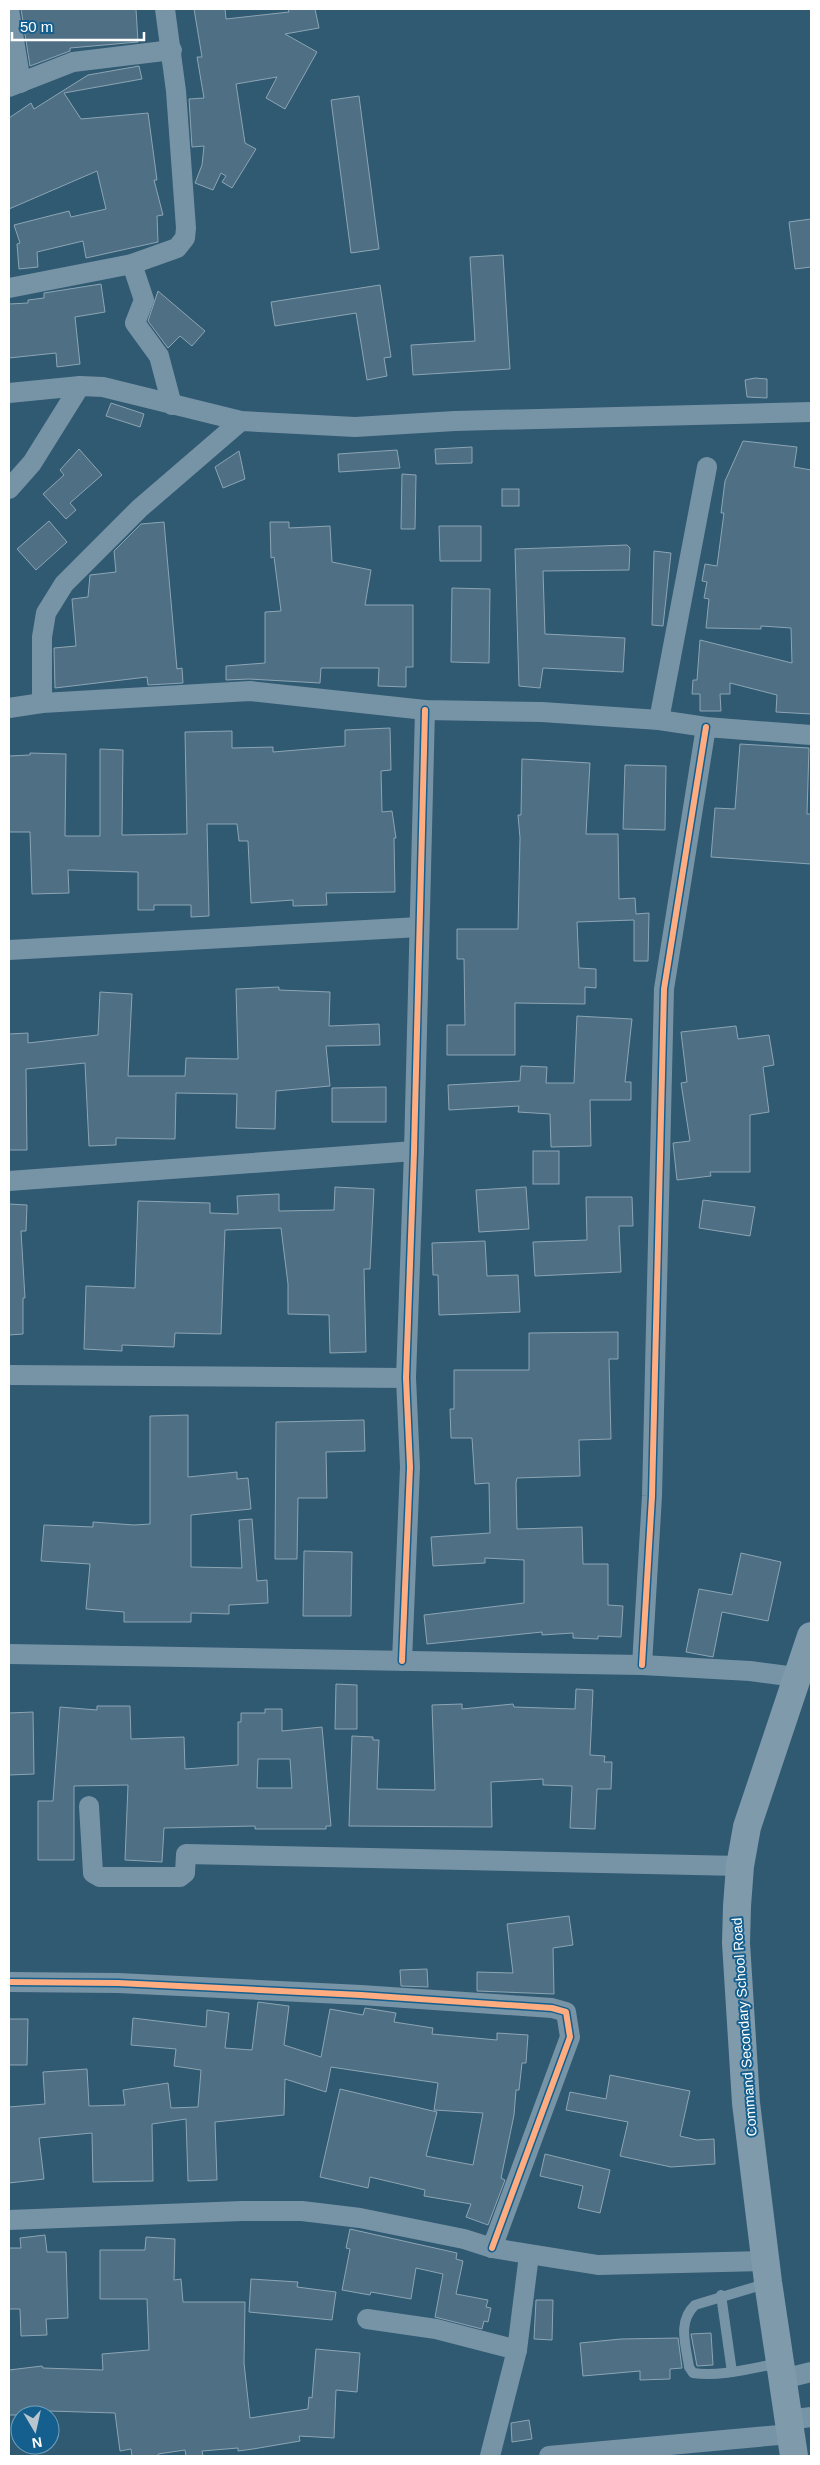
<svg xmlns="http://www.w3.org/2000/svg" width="820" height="2465" font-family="Helvetica,sans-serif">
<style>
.building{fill:#4f7084;stroke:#8ca5b4;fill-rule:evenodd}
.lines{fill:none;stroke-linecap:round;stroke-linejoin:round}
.lane{stroke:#7794a6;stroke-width:10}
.street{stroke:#7794a6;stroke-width:20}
.secondary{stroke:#7f9aab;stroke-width:28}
.cycleway-casing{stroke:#145f8e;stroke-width:9}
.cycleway{stroke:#ffac80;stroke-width:6}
.labels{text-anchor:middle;stroke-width:4;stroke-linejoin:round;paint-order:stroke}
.street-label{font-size:14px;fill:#fff;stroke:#145f8e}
</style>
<rect width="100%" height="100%" fill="#305972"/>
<g class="building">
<polygon points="21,9 136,9 138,42 70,48 70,51 30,66"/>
<polygon points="194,9 225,9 226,19 289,12 288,9 315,9 319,28 285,34 317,52 285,109 266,98 277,77 236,84 245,143 256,149 232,188 222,182 226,176 221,173 213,190 195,183 202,165 204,146 192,147 189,99 204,98 197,57 202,57"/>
<polygon points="139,66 142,79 64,93 81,119 148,113 157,180 154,180 163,215 157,216 158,242 86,258 83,241 37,252 38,267 19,269 17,244 20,243 14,225 69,211 71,217 106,209 97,171 9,209 9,118 31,103 34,109 88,75"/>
<polygon points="359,96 379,249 351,253 331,100"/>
<polygon points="811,219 811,267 795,269 789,222"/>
<polygon points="503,255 510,369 413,375 411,345 475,341 470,257"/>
<polygon points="101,284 105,312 75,317 80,364 57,367 56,353 9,358 9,304 28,303 28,300 44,298 44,293"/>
<polygon points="380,285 391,357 384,358 387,376 367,380 356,313 275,326 271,302"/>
<polygon points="158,291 205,331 192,346 180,336 168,348 148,321"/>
<polygon points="755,378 767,379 767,398 747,397 745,380"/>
<polygon points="111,403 144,414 140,427 106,416"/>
<polygon points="743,441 797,447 794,467 811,470 811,714 776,712 777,695 730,683 730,694 720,694 721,711 700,711 700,694 692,694 693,680 697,680 700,640 792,663 791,628 761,626 761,629 706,628 709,599 704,598 707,582 702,581 705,564 717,566 724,513 721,513 725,481"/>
<polygon points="472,447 472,463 436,464 435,449"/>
<polygon points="79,449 102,475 70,503 76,510 66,519 43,494 64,475 60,470"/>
<polygon points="397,450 400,468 339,472 338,454"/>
<polygon points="239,451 245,479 223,488 215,467"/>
<polygon points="402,474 416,475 415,529 401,529"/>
<rect x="502" y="489" width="17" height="17"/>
<polygon points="49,521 67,542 36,570 17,549"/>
<polygon points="164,522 177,669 182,668 183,683 148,685 147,677 55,688 54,648 76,646 72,599 88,597 90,575 116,572 114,551 141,524"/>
<polygon points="270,522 289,522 289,528 330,526 332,562 371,570 365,605 413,605 413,667 406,667 406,687 378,686 379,668 321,668 320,683 249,679 226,680 226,666 265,663 265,612 281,611 274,557 271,558"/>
<polygon points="439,526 481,526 481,561 440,561"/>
<polygon points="627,545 630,548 629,570 543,571 545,634 625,638 623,672 543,668 540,688 519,686 515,549"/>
<polygon points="654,551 671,553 663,626 652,625"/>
<polygon points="452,588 490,589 489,663 451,662"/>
<polygon points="390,728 391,770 381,771 382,812 392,811 396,838 394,838 395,892 326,893 327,905 293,906 293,900 251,903 248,841 239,841 237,824 207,824 209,916 191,917 191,905 154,905 154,910 138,910 138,872 68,870 69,893 32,894 30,832 9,832 9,756 30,755 30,753 66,754 65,836 100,836 100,749 123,750 122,835 187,834 185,732 232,731 232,748 273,747 273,752 345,746 345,730"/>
<polygon points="740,744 809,748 807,814 811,814 811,864 711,857 715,808 735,809"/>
<polygon points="522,759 590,763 586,834 618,834 619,899 635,898 636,914 649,913 648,961 634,961 634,920 577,922 579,968 596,969 596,988 585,987 585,1004 515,1003 515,1055 447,1055 447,1025 465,1025 464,959 457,959 457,929 518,929 520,838 518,815 521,815"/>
<polygon points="625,765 666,766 665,830 623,829"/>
<polygon points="279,987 279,990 330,992 329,1026 379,1024 380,1045 326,1046 330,1086 276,1091 275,1129 236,1128 237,1094 176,1093 175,1139 116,1138 116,1145 89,1146 85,1063 26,1069 27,1150 9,1150 9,1034 28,1033 28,1043 98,1035 100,992 132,994 128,1076 185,1076 186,1058 238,1059 236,989"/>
<polygon points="577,1016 632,1019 625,1082 631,1082 631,1100 590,1100 591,1146 551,1147 550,1114 518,1112 519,1106 449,1110 448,1085 520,1081 521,1066 547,1067 546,1083 574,1083"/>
<polygon points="736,1026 738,1039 769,1035 774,1065 763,1067 769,1112 750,1115 750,1172 710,1172 711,1176 677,1180 673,1143 690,1141 681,1083 687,1082 681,1032"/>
<polygon points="386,1087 386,1122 332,1122 332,1088"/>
<rect x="533" y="1151" width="26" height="33"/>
<polygon points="335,1187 374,1189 370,1269 364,1269 366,1352 330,1353 329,1315 288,1314 288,1284 281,1228 225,1230 221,1334 175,1333 174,1347 122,1345 122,1351 84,1349 86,1286 135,1288 138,1201 210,1203 210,1213 238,1214 237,1196 279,1194 279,1211 334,1210"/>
<polygon points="526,1187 529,1229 479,1232 476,1190"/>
<polygon points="586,1197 632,1197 633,1226 619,1226 621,1272 535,1276 533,1242 587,1240"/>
<polygon points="703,1200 755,1207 750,1236 699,1228"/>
<polygon points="9,1204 27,1205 26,1231 21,1231 25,1298 23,1298 23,1334 9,1335"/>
<polygon points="485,1241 487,1276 518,1275 520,1312 439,1315 438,1275 433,1275 432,1243"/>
<polygon points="618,1332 618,1359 609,1359 611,1439 579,1440 580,1476 517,1478 516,1483 517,1529 582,1527 583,1564 608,1564 608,1605 623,1606 621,1637 598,1636 598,1639 573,1638 573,1633 542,1635 542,1632 427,1644 424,1615 524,1603 524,1560 485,1558 485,1563 433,1566 431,1537 490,1533 489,1483 475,1484 472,1438 451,1438 450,1409 454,1409 454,1370 529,1370 529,1333"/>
<polygon points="188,1415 188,1477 237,1472 237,1479 248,1478 251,1509 191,1515 191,1567 242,1568 239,1520 252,1519 257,1581 267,1580 268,1603 229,1605 229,1614 191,1613 191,1622 124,1622 124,1612 86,1609 90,1564 41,1561 44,1525 93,1527 93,1522 134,1525 150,1524 150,1416"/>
<polygon points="364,1420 365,1451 326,1452 327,1498 298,1498 297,1559 275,1559 276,1422"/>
<polygon points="304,1551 352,1552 351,1616 303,1616"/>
<polygon points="741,1553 781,1562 768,1621 722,1612 713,1657 686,1652 699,1589 732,1595"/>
<polygon points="336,1684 357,1685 357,1729 335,1729"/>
<polygon points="576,1689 593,1690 590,1755 605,1756 604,1762 612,1762 611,1789 597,1789 595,1829 570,1828 572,1786 543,1785 543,1779 491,1782 492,1827 349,1826 352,1736 373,1737 373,1740 379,1740 377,1789 435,1790 432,1705 462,1704 462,1709 513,1704 514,1707 575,1709"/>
<path d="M 97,1706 L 130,1706 L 131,1739 L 184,1737 L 185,1769 L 238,1765 L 238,1722 L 241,1722 L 241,1713 L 265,1713 L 265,1709 L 282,1709 L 282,1731 L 322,1727 L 331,1826 L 326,1826 L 326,1829 L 255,1829 L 255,1826 L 164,1828 L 162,1862 L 125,1860 L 128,1785 L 74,1786 L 74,1860 L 38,1860 L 38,1801 L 53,1801 L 60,1707 L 97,1710 ZM 258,1759 L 290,1759 L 292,1788 L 257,1788 Z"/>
<polygon points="33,1712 34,1774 9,1775 9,1713"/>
<polygon points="569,1916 573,1945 553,1948 554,1994 477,1991 477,1972 513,1973 507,1924"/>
<polygon points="427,1969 428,1987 401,1986 400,1970"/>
<polygon points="258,2002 289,2006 284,2045 321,2057 330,2009 363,2015 365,2008 396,2013 394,2022 433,2028 432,2034 497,2040 497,2033 528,2035 526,2063 522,2063 519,2090 516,2090 514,2115 501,2178 505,2180 488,2225 466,2217 471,2204 424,2196 425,2190 370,2177 368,2188 320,2177 340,2089 437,2112 426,2156 473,2165 483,2113 434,2110 438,2083 331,2067 326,2092 285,2079 284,2115 215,2122 217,2180 188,2181 186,2119 152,2124 153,2181 93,2182 92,2133 39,2138 44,2179 9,2183 9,2107 45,2104 43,2072 87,2069 89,2106 125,2105 123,2090 168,2083 171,2108 198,2107 201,2070 174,2066 176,2049 131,2045 133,2018 206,2027 207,2010 229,2013 225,2048 252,2050"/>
<polygon points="9,2019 28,2019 27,2065 9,2065"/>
<polygon points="610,2075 690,2091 680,2136 697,2140 714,2139 715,2164 671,2167 620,2156 628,2122 566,2110 570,2092 606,2099"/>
<polygon points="545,2154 610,2170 600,2213 578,2208 583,2186 540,2176"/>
<polygon points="350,2229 457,2253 456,2259 463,2261 456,2294 488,2300 486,2307 491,2308 488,2322 484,2321 482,2329 435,2317 443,2274 416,2268 411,2299 371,2292 370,2295 342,2290 350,2249 346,2248"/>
<polygon points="45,2235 47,2252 66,2252 68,2318 46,2319 47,2335 21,2336 20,2309 9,2309 9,2248 21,2248 20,2238"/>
<polygon points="146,2237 175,2239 174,2280 181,2279 183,2302 245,2302 244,2363 250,2418 308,2409 309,2397 312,2398 316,2349 360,2353 357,2392 336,2390 334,2438 299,2436 300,2441 253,2449 238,2451 238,2448 202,2451 203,2456 186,2456 185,2450 158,2454 158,2456 132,2456 131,2449 120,2451 115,2413 48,2411 49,2415 9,2415 9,2370 42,2366 43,2368 103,2370 102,2354 149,2350 147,2299 100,2299 100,2250 145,2250"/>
<polygon points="251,2279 298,2282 297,2287 336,2292 332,2320 249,2312"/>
<polygon points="536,2300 553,2300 552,2340 534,2339"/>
<polygon points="711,2333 713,2365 697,2366 691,2334"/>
<polygon points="678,2338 682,2368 670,2369 670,2379 640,2380 640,2371 583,2376 580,2343 621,2339"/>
<polygon points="529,2420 532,2439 512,2442 511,2423"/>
</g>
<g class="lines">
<g class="lane">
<path d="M 768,2283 L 695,2305 C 677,2322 686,2345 689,2367 L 693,2373 C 721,2377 752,2368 780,2363"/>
<polyline points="721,2295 732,2372"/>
</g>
<g class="street">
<polyline points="9,9 21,83"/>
<polyline points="9,87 73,62 172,50"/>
<polyline points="132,264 144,300 135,323 159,356 172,405"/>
<polyline points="9,288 132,264 177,248 185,238 186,228 176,91 165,9"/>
<polyline points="9,393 80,386 103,387 241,421 355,427 455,421 811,412"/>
<polyline points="9,489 32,463 80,386"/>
<polyline points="42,703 42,637 46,613 64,584 140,508 241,421"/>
<polyline points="9,708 42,703 250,691 425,710 542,712 659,720 706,727 811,735"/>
<polyline points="659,720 707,467"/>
<polyline points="9,950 419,927"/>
<polyline points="9,1181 414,1151"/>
<polyline points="9,1375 406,1378"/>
<polyline points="9,1654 642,1665 750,1671 796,1677"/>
<polyline points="402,1661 410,1467 406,1378 414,1151 425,710"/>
<polyline points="642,1665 652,1496 664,989 706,727"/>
<polyline points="89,1806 93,1873 100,1877 180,1877 185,1873 186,1854 740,1866"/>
<polyline points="9,1982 118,1983 361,1995 552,2008 566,2012 570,2037 492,2248"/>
<polyline points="9,2220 242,2211 302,2211 360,2218 464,2239 492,2248 598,2265 767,2261"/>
<polyline points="367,2319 436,2329 517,2350"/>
<polyline points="783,2379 811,2372"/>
<polyline points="788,2420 811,2417"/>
<polyline points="490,2456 517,2350 529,2255"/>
<polyline points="549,2456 790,2434"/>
</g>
<polyline class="secondary" points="794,2456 768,2282 746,2103 736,1943 737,1906 740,1866 747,1827 811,1636"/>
<defs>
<g id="cycleway">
<polyline points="402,1661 410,1467 406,1378 414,1151 425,710"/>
<polyline points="642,1665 652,1496 664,989 706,727"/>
<polyline points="9,1982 118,1983 361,1995 552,2008 566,2012 570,2037 492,2248"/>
</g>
</defs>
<use href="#cycleway" class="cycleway-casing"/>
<use href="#cycleway" class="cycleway"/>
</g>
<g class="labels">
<g class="street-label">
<text transform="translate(744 2027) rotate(-94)" y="5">Command Secondary School Road</text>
</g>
</g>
<rect width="820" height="2465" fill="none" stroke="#ffffff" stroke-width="20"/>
<g transform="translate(35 2430) rotate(171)"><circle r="24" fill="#145f8e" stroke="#729fbb"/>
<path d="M0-4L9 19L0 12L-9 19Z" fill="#b7c5ce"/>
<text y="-8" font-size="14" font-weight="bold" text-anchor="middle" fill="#ffffff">N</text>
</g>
<path d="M12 32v8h132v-8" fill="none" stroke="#ffffff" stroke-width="2.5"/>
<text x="20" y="32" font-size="15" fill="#ffffff" stroke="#145f8e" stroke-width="4" paint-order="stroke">50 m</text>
</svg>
